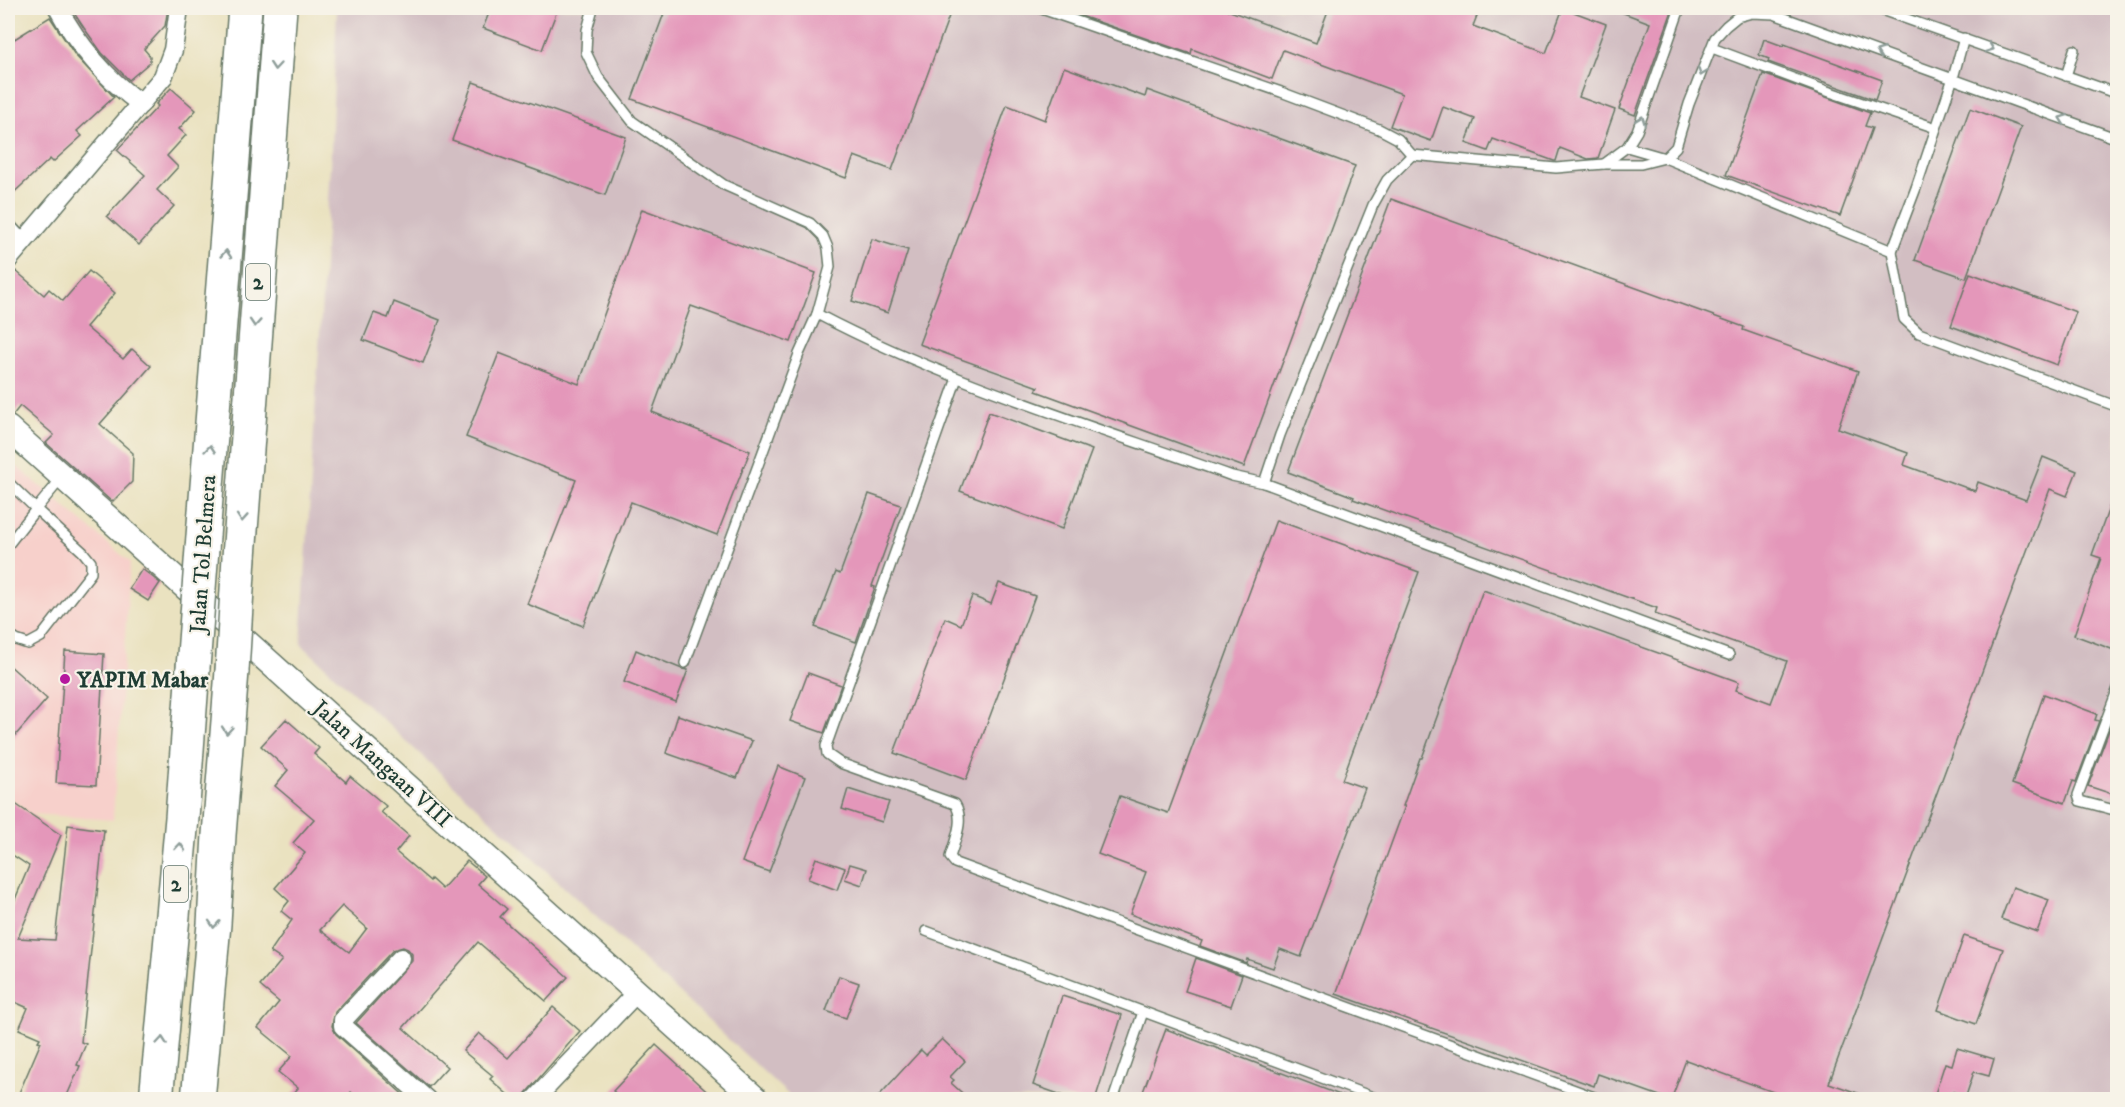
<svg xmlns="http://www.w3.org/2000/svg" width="2125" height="1107" font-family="'IM FELL DW Pica',serif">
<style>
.built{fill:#f7d0cb}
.industrial{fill:#d2bec2}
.building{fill:#e497ba;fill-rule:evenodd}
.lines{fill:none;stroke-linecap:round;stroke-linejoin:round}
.service-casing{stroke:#667765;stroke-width:12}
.minor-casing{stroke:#667765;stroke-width:21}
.tertiary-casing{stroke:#667765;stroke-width:27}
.motorway-casing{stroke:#667765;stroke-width:36}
.service{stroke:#fff;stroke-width:9}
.minor{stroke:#fff;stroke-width:18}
.tertiary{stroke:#fff;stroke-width:24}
.motorway{stroke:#fff;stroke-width:33}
.motorway-bridge-casing{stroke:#667765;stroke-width:36;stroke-linecap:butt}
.motorway-bridge{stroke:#fff;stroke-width:33}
.oneway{stroke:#8f9e9a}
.poi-dot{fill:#b5179e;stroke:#f7f3e8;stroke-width:2}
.labels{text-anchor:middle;stroke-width:4.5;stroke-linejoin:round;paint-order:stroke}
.shield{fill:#f7f3e8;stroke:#60746a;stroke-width:1.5}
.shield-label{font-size:21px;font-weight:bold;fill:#1f3d34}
.street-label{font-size:22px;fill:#1f3d34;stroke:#f7f3e8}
.poi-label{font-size:22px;font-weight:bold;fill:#1f3d34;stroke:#f7f3e8;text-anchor:start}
</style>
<rect width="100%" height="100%" fill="#f7f3e8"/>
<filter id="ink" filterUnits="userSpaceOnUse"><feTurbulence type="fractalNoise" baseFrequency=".0167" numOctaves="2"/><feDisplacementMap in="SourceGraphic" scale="12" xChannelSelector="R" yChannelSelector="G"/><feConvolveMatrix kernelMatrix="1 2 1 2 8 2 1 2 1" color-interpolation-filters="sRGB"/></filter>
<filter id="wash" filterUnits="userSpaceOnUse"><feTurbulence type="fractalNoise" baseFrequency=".008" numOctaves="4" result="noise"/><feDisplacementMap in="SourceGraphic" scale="24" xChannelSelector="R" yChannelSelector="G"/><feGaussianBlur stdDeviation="1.35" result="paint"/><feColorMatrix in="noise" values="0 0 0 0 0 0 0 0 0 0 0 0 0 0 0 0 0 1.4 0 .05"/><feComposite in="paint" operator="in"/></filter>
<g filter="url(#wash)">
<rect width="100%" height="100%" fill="#eae2c0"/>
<polygon class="built" points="8,459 130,562 113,820 32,814 8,796"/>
<polygon class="industrial" points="337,8 2117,8 2117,1099 793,1099 301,644 331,150"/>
<g id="blocks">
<g class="building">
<polygon points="80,8 168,8 165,26 144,49 150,56 150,62 129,80 102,53 84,28 74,13"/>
<polygon points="491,8 558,8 542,50 483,28"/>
<polygon points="666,8 952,8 892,170 854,156 846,178 632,99"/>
<polygon points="1058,8 1222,8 1316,43 1329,8 1480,8 1473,26 1546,53 1563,8 1606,24 1579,97 1615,110 1598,158 1588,159 1560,148 1556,161 1554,161 1493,139 1488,151 1466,143 1475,119 1443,107 1431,141 1390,126 1402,94 1283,50 1272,79 1192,49 1191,54"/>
<polygon points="1613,8 1673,8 1635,115 1619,109 1650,23 1613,9"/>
<polygon points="50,17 75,55 114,97 77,131 82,136 53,162 50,159 8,198 8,43"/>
<polygon points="1764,39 1783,46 1784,44 1882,80 1875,100 1768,62 1769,59 1759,55"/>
<polygon points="1064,67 1145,97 1147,90 1355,166 1244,467 1036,391 1038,387 919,344 1007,105 1045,120"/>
<polygon points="1763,74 1870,113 1865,126 1872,128 1840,216 1726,175"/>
<polygon points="473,82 626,137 605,195 452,140"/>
<polygon points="171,88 196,110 179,129 186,135 167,156 178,167 157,190 174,206 139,245 107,216 145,175 117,150 158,106 156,104"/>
<polygon points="1970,108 2021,127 1966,278 1915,260"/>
<polygon points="1391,199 1744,327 1743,330 1858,371 1838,428 1908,453 1904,465 1975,491 1978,482 2026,500 2043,457 2077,471 2067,496 2050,489 1829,1083 1869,1097 1868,1100 1795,1100 1686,1060 1671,1100 1598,1074 1594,1086 1336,994 1405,806 1403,806 1420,758 1422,758 1483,590 1739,682 1736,690 1771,703 1787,661 1655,614 1657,608 1353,499 1354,497 1288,472"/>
<polygon points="642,209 816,273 791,342 691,306 652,412 750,451 717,535 631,502 583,626 527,604 576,480 466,437 499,353 579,384"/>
<polygon points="872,239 908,250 888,313 852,301"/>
<polygon points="16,271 44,295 49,289 63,301 89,271 115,293 86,327 123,359 132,349 151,366 100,424 133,453 132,482 112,502 46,443 54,435 20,406 13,415 8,414 8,281"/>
<polygon points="1970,273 2076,312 2057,365 1951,326"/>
<polygon points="394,302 440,320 423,363 363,340 374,313 388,318"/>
<polygon points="989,412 1092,450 1062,529 960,491"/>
<polygon points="2115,491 2118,491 2118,641 2114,650 2074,635 2101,558 2092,555"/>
<polygon points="869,494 901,505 872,586 875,587 856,642 815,627 836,572 840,574"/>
<polygon points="1276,520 1419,572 1342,780 1365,788 1301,957 1280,949 1273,968 1247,959 1246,963 1200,946 1202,941 1130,914 1146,872 1098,854 1120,796 1168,813"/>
<polygon points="142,569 160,583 148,601 129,589"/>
<polygon points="999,583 1035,596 966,780 894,753 945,618 961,625 972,596 991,604"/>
<polygon points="636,650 682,669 688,670 676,702 624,682"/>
<polygon points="65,651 104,654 96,785 56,783"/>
<polygon points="8,664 47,699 8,744"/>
<polygon points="808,673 841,685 824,733 790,721"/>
<polygon points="2044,694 2097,714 2095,720 2099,721 2076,782 2073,781 2065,803 2012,784"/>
<polygon points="678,715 752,741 737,778 666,753"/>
<path d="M 286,719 L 319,748 L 314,754 L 346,782 L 350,776 L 386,806 L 381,812 L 409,836 L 396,852 L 430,881 L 431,879 L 442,889 L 467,861 L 485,876 L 478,884 L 507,909 L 500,917 L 568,977 L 546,1001 L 478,942 L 403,1028 L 447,1067 L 429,1087 L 356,1023 L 412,961 L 412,954 L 408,949 L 403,947 L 393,950 L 335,1012 L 332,1026 L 336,1034 L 409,1100 L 360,1100 L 351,1092 L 345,1100 L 288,1100 L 298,1088 L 278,1072 L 292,1056 L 258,1028 L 279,1002 L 260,986 L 282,960 L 270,952 L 292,920 L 281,911 L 289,901 L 275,888 L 305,853 L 293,843 L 314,819 L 275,786 L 288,770 L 261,746 ZM 342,906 L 367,928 L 349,952 L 320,930 Z"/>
<polygon points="2111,725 2118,727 2118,796 2088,786"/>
<polygon points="778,766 805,777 769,872 742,862"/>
<polygon points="848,789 889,802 882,822 842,809"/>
<polygon points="8,799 61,835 18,938 55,940 68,825 104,830 81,1042 86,1044 77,1065 80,1066 65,1100 16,1100 41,1042 38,1041 40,1038 19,1029 28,1008 8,999 8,916 29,866 8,852"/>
<polygon points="816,858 845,868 837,890 808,879"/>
<polygon points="850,864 867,869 862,885 845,879"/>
<polygon points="2013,887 2049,900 2037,932 2001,919"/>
<polygon points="1964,936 2003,949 1976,1024 1938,1010"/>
<polygon points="1196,958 1242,975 1231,1006 1185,991"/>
<polygon points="839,976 859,983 846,1018 826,1011"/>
<polygon points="1062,996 1122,1015 1095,1100 1076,1100 1033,1085"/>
<polygon points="553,1007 580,1031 520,1100 514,1100 490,1079 493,1076 463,1051 479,1033 508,1058"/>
<polygon points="1166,1029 1348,1098 1348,1100 1140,1100"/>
<polygon points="942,1039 965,1061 950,1077 954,1080 951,1083 970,1100 875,1100 921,1050 926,1055"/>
<polygon points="656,1045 716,1100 623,1100 613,1091"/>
<polygon points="1957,1048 1994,1059 1989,1076 1974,1072 1966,1096 1953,1092 1951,1100 1933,1100 1945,1063 1952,1065"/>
</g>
</g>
</g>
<g filter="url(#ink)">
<use href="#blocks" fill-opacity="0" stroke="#667765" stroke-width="1.5"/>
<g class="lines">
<defs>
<g id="service">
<path d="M 593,8 L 587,30 L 586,52 L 598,77 L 632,121 L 724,185 L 810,223 L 823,236 L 828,248 L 830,267 L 817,314 C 948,383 1093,426 1232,476 L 1264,483 L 1280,435 L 1373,205 L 1387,180 L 1412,155"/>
<polyline points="1039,8 1281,92 1379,129 1398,139 1412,155 1556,168 1604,164 1641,164 1665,158 1676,147 1689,104 1715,38 1726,26 1737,17 1752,13 1774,14 2118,139"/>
<polyline points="1876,8 2118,94"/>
<polyline points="1964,38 1953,78 1916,188 1892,251 1904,319 1919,333 2118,407"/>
<polyline points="1712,48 1827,91 1936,128"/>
<polyline points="2066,76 2074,50"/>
<polyline points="1627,147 1665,158 1892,251"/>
<polyline points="1604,164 1627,147 1637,131 1680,8"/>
<path d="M 957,378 L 829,738 L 826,746 L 827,754 L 840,763 L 955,804 C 965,820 955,840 950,857 L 955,863 L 1602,1100"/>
<polyline points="8,482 36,509 61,479"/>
<polyline points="1264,483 1729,655"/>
<polyline points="8,545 36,509 83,552 91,562 91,573 41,637 28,644 16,640 8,633"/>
<polyline points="685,663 799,354 817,314"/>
<polyline points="2118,688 2078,795 2080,801 2118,811"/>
<polyline points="926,931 1381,1100"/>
<polyline points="1113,1100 1143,1012"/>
</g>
<g id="minor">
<path d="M 58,8 C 77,44 107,80 141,104"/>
<polyline points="8,229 21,243"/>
<polyline points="8,260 163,77 173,50 179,8"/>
<polyline points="401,958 343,1020 343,1026 427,1100"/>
<polyline points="534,1100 638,991"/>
</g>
<polyline id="tertiary" points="8,428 757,1100"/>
<g id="motorway">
<polyline points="202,549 245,8"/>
<polyline points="239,557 280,8"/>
<polyline points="156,1100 182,818 193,668"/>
<polyline points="198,1100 214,924 219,835 232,671"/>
</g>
</defs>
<use href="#service" class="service-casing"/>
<use href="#minor" class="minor-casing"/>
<use href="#tertiary" class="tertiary-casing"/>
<use href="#motorway" class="motorway-casing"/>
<use href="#service" class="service"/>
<use href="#minor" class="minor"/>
<use href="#tertiary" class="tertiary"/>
<use href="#motorway" class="motorway"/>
<defs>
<g id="motorway-bridge">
<polyline points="193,668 202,549"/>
<polyline points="232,671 239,557"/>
</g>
</defs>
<use href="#motorway-bridge" class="motorway-bridge-casing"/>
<use href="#motorway-bridge" class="motorway-bridge"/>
</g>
<defs><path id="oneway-chevron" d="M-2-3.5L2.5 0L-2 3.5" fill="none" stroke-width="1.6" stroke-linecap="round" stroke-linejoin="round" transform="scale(1.5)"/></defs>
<g class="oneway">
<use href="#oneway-chevron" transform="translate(1990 48) rotate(20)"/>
<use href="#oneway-chevron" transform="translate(1880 52) rotate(-160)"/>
<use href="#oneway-chevron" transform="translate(275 66) rotate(95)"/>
<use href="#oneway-chevron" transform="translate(1702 72) rotate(111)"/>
<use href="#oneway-chevron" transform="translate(2063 119) rotate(-160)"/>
<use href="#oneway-chevron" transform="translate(1641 120) rotate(-69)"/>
<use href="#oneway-chevron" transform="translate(226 254) rotate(-86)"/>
<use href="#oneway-chevron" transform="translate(255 323) rotate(94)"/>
<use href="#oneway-chevron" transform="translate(210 449) rotate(-85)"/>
<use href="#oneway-chevron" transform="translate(242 518) rotate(94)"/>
<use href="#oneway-chevron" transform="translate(227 730) rotate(95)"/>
<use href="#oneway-chevron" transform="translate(180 847) rotate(-85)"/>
<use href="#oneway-chevron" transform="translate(214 924) rotate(94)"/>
<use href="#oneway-chevron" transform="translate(162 1041) rotate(-85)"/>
</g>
</g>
<circle class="poi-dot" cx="65" cy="679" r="6"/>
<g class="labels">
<g class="shield">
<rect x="246" y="264" width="24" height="36" rx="4.5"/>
<rect x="164" y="866" width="24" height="36" rx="4.5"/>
</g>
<g class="shield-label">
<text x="258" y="289">2</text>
<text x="176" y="891">2</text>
</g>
<g class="street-label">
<text transform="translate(202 554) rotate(-86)" y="8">Jalan Tol Belmera</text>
<text transform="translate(383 763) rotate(42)" y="8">Jalan Mangaan VIII</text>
</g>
<g class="poi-label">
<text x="77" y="687">YAPIM Mabar</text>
</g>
</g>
<rect width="2125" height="1107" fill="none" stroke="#f7f3e8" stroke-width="30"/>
</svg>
